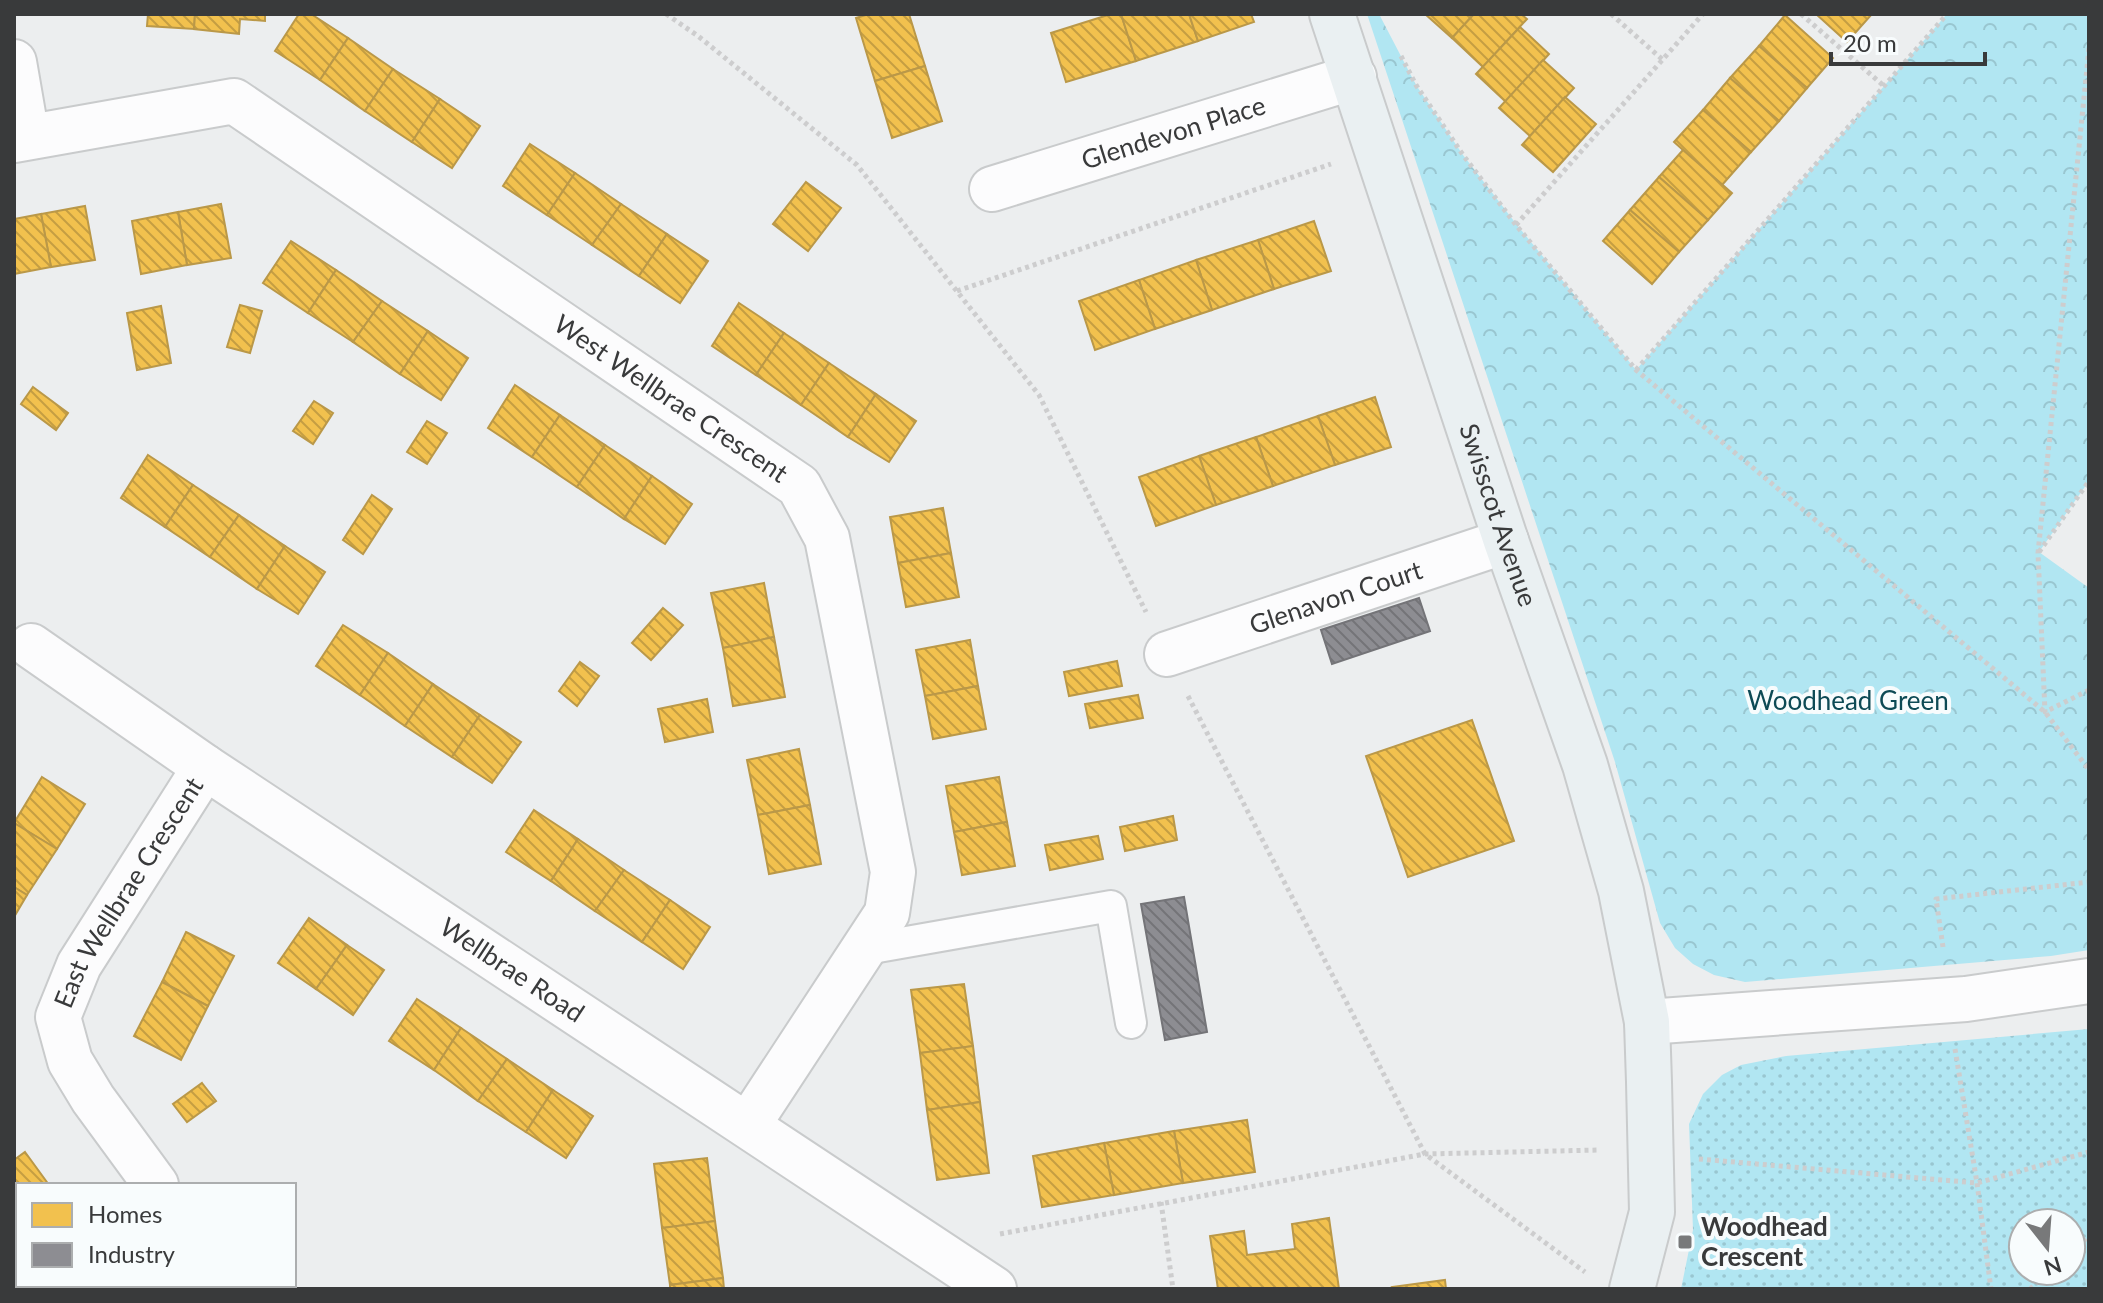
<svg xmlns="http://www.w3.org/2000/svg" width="2103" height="1303" font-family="Lato,sans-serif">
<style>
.grass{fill:url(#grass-dots);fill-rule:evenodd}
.forest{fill:url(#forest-crowns)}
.homes{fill:url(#homes-back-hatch);stroke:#ba9848;stroke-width:2}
.industry{fill:url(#industry-back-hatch);stroke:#747478;stroke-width:2}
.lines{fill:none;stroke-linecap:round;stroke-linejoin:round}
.lane-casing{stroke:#c9cbcc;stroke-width:34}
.street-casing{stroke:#c9cbcc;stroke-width:48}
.secondary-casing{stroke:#c9cbcc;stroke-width:48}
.path{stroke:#cdcdce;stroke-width:5;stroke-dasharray:4 4;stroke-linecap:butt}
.lane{stroke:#fcfcfd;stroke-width:30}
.street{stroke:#fcfcfd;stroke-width:44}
.secondary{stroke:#eaf0f2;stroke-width:44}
.poi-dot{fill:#78797a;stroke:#f8fcfd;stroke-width:3}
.labels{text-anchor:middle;stroke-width:8;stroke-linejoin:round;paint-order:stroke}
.street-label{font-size:26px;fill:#393a3b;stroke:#f8fcfd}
.park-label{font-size:26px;fill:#0d4a55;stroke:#f8fcfd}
.poi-label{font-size:26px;font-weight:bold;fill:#393a3b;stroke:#f8fcfd;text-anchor:start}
</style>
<defs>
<pattern id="grass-dots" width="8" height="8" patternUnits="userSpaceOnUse" patternTransform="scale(2)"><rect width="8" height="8" fill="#b1e6f2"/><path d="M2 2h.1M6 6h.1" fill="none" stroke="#99c6d0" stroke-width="1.8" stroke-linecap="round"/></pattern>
<pattern id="forest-crowns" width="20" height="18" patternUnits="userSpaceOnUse" patternTransform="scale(2)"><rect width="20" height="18" fill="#b1e6f2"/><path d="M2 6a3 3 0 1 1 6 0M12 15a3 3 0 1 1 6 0" fill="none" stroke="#99c6d0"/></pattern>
<pattern id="homes-back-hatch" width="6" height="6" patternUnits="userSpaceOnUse" patternTransform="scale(2)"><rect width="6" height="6" fill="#f2c14e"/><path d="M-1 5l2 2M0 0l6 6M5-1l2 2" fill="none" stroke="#c59e42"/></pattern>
<pattern id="industry-back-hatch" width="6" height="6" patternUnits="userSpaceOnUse" patternTransform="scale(2)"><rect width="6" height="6" fill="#8d8d92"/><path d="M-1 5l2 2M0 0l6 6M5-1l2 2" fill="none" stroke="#747478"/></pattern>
</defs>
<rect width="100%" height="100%" fill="#eceeef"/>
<path class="grass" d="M 2089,1029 L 2089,1289 L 1681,1289 L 1693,1230 L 1689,1124 L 1703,1094 L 1722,1075 L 1741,1065 L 1786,1056 ZM 2023,1223 L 2071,1223 L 2071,1271 L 2023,1271 Z"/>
<polygon class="forest" points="1367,14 1379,14 1416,85 1463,155 1517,225 1636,370 1947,14 2089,14 2089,481 2039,552 2089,588 2089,950 2051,956 1745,982 1714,975 1693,964 1675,948 1660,923 1615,762"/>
<g class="homes">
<polygon points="148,14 195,14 194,29 147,26"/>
<polygon points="195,14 265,14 265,21 240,19 239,34 194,29"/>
<polygon points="299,14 311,14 348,38 320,80 275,51"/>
<polygon points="869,14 909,14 925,66 875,81 856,18"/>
<polygon points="1111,14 1121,14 1136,61 1066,82 1051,33"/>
<polygon points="1121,14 1189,14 1198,41 1136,61"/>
<polygon points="1189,14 1251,14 1254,22 1198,41"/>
<polygon points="1425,14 1474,14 1452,38"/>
<polygon points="1474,14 1521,14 1527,19 1483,67 1452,38"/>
<polygon points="1816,14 1872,14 1847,42"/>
<polygon points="1785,15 1833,58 1807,88 1759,46"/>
<polygon points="1520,27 1549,54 1506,102 1476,74"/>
<polygon points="348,38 393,69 365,111 320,80"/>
<polygon points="1759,46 1807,88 1779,121 1730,78"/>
<polygon points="1543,60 1574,88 1530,136 1499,108"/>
<polygon points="925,66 942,121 892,138 875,81"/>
<polygon points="393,69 440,99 412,142 365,111"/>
<polygon points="1730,78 1779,121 1751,152 1703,110"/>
<polygon points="1565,97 1596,124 1553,172 1522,145"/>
<polygon points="440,99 480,126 452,168 412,142"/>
<polygon points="1703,110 1751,152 1722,185 1674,142"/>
<polygon points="530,144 575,173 547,215 503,186"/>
<polygon points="1683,150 1732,193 1708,220 1659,177"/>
<polygon points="575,173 621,204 592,245 547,215"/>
<polygon points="1659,177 1708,220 1679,252 1630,210"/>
<polygon points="806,182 841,208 808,251 773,224"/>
<polygon points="221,204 231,258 187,265 178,212"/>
<polygon points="621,204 667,234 639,276 592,245"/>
<polygon points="85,206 95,260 51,267 41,214"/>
<polygon points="1630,210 1679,252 1652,284 1603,241"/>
<polygon points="178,212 187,265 141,274 132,221"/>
<polygon points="41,214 51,267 14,274 14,219"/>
<polygon points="1314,221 1331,271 1274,289 1258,240"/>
<polygon points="667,234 708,261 680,303 639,276"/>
<polygon points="1258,240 1274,289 1212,310 1196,260"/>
<polygon points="291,241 336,270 308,313 263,283"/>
<polygon points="1196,260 1212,310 1155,329 1139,280"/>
<polygon points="336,270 382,301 353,342 308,313"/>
<polygon points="1139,280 1155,329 1095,350 1079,301"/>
<polygon points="382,301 428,331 400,374 353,342"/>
<polygon points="739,303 784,333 756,375 712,346"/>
<polygon points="240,305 262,311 250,353 227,347"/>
<polygon points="161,306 171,363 137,370 127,313"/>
<polygon points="428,331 468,358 441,400 400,374"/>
<polygon points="784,333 829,363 801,405 756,375"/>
<polygon points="829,363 876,394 848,437 801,405"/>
<polygon points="515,385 560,415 532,457 488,428"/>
<polygon points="33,387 68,413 56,430 21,404"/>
<polygon points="876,394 916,421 889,462 848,437"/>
<polygon points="1375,397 1391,447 1335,465 1318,416"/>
<polygon points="314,401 333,413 313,444 293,431"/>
<polygon points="560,415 605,445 577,487 532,457"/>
<polygon points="1318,416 1335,465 1273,486 1256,437"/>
<polygon points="427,421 447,433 427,464 407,452"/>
<polygon points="1256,437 1273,486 1216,505 1199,456"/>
<polygon points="605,445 652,476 624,519 577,487"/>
<polygon points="148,455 193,485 165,527 121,498"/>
<polygon points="1199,456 1216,505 1156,526 1139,477"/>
<polygon points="652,476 692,504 665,544 624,519"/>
<polygon points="193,485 239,515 210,557 165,527"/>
<polygon points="372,495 392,509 363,554 343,540"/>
<polygon points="943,508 951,553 898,563 890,517"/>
<polygon points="239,515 285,546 257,589 210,557"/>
<polygon points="285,546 325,572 298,614 257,589"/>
<polygon points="951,553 959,597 906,607 898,563"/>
<polygon points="764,583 774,637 723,648 711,593"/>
<polygon points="663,608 683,625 651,660 632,643"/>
<polygon points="343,625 388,653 360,695 316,666"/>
<polygon points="774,637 785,697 733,706 723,648"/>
<polygon points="970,640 978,686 925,696 916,650"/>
<polygon points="388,653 433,684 405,726 360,695"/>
<polygon points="1117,661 1122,686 1069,696 1064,672"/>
<polygon points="580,662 599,676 577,706 559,691"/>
<polygon points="433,684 480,715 452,757 405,726"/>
<polygon points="978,686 986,729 933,739 925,696"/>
<polygon points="1138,695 1143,718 1090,728 1085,704"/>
<polygon points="707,699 713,732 665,742 658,709"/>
<polygon points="480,715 521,742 492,783 452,757"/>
<polygon points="1472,720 1514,841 1408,877 1366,756"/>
<polygon points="799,749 810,805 758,815 747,760"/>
<polygon points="42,777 85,804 57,849 14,823"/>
<polygon points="999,777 1007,822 954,832 946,786"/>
<polygon points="810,805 821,864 769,874 758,815"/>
<polygon points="534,810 578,839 551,881 506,852"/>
<polygon points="1173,816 1177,840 1125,851 1120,827"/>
<polygon points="1007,822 1015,866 962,875 954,832"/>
<polygon points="14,823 57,849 27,895 14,887"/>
<polygon points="1098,836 1103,859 1050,870 1045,845"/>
<polygon points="578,839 624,870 595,911 551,881"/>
<polygon points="624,870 670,900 642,942 595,911"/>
<polygon points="14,887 27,895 14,917"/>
<polygon points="670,900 710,927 683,969 642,942"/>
<polygon points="309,918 347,945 316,989 278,963"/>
<polygon points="186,932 234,956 208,1006 162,982"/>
<polygon points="347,945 384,970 353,1015 316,989"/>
<polygon points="162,982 208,1006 181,1060 134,1036"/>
<polygon points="964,984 973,1046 920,1053 911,990"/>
<polygon points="417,999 461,1028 434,1070 389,1041"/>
<polygon points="461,1028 507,1059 478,1101 434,1070"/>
<polygon points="973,1046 980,1102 927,1110 920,1053"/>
<polygon points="507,1059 553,1090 526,1132 478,1101"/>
<polygon points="202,1083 216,1101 187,1122 173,1104"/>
<polygon points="553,1090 593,1116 566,1158 526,1132"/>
<polygon points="980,1102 989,1173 937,1180 927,1110"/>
<polygon points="1247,1120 1255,1172 1183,1183 1174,1131"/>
<polygon points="1174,1131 1183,1183 1114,1195 1104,1143"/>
<polygon points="1104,1143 1114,1195 1042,1207 1033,1156"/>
<polygon points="25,1152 49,1185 18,1185 18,1227 16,1229 14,1160"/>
<polygon points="707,1158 715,1221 662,1228 654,1164"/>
<polygon points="1329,1218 1339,1289 1218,1289 1210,1236 1244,1231 1247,1255 1295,1249 1292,1224"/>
<polygon points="715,1221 723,1278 670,1285 662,1228"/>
<polygon points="723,1278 724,1289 670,1289 670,1285"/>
<polygon points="1445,1280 1446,1289 1393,1289 1392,1287"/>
</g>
<g class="industry">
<polygon points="1419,598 1430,631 1332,664 1321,630"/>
<polygon points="1184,897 1207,1032 1165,1040 1141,904"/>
</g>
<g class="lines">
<defs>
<polyline id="lane" points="861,950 1111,906 1131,1023"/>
<g id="street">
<polyline points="14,62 27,137"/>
<path id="s1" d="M 14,140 L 234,101 L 799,486 L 827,538 L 893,872 L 887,913 L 748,1125"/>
<path id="s2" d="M 992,189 L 1354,77"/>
<path id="s3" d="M 31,646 L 205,767 L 994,1289"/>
<path id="s4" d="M 1167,654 L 1506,541"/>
<polyline points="1647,1022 1966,999 2089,981"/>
<path id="s5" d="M 156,1185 L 93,1099 L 70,1061 L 58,1017 L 79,965 L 205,767"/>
<polyline points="229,1285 232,1289"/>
</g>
<g id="secondary">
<path id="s6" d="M 1332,14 L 1506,541 L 1585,765 L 1621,891 L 1647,1022 L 1649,1082 L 1652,1212 L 1632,1289"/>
</g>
</defs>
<use href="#lane" class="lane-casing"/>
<use href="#street" class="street-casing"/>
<use href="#secondary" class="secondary-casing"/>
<g class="path">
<polyline points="666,14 698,36 857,165 1039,395 1146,612"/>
<polyline points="1611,14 1663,60"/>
<polyline points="1801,14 1884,86"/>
<polyline points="2089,48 2038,553 2045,712 2089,690"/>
<polyline points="1401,56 1416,85 1463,155 1516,225 1636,370 2045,712 2089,770"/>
<polyline points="1516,225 1703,14"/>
<polyline points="957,291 1331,164"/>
<polyline points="1636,370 1947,14"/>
<polyline points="2039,552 2089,481"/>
<polyline points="1188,696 1425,1154 1585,1272"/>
<polyline points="1943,947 1936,899 2089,882"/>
<polyline points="1955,1049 1977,1183 1991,1289"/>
<polyline points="1699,1159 1977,1183 2089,1152"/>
<polyline points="1161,1202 1173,1289"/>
<polyline points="1000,1234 1425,1154 1599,1150"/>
<polyline points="2071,1252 2089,1236"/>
<polyline points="2030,1289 2050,1271"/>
</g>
<use href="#lane" class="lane"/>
<use href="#street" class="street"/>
<use href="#secondary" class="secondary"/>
</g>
<rect class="poi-dot" x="1677" y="1234" width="16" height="16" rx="4"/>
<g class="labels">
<g class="street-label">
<text dy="9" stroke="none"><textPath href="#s2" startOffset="190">Glendevon Place</textPath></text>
<text dy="9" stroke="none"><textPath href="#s1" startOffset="752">West Wellbrae Crescent</textPath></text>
<text dy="9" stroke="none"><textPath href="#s6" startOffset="528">Swisscot Avenue</textPath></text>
<text dy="9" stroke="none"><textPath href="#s4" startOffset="178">Glenavon Court</textPath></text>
<text dy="9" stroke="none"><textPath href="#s5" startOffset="340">East Wellbrae Crescent</textPath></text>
<text dy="9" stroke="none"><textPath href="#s3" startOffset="580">Wellbrae Road</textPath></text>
</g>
<g class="park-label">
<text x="1848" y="710">Woodhead Green</text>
</g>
<g class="poi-label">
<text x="1701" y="1236">Woodhead<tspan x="1701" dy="30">Crescent</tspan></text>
</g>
</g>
<rect width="2103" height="1303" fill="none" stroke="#393a3b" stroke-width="32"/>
<rect x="16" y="1183" width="280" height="104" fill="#f8fcfd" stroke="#acaeaf" stroke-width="2"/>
<rect x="32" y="1203" width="40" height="24" fill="#f2c14e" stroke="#acaeaf" stroke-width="2"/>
<text x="88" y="1223" font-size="24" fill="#393a3b">Homes</text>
<rect x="32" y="1243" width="40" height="24" fill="#8d8d92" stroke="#acaeaf" stroke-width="2"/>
<text x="88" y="1263" font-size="24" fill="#393a3b">Industry</text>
<g transform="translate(2047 1247) rotate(163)"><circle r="38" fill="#f8fcfd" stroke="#acaeaf" stroke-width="2"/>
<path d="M0-6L14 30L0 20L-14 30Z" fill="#78797a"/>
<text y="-12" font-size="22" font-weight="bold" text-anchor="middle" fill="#393a3b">N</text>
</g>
<path d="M1831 52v12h154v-12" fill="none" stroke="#393a3b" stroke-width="4"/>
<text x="1843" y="52" font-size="24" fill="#393a3b" stroke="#f8fcfd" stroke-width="6" paint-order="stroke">20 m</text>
</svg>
